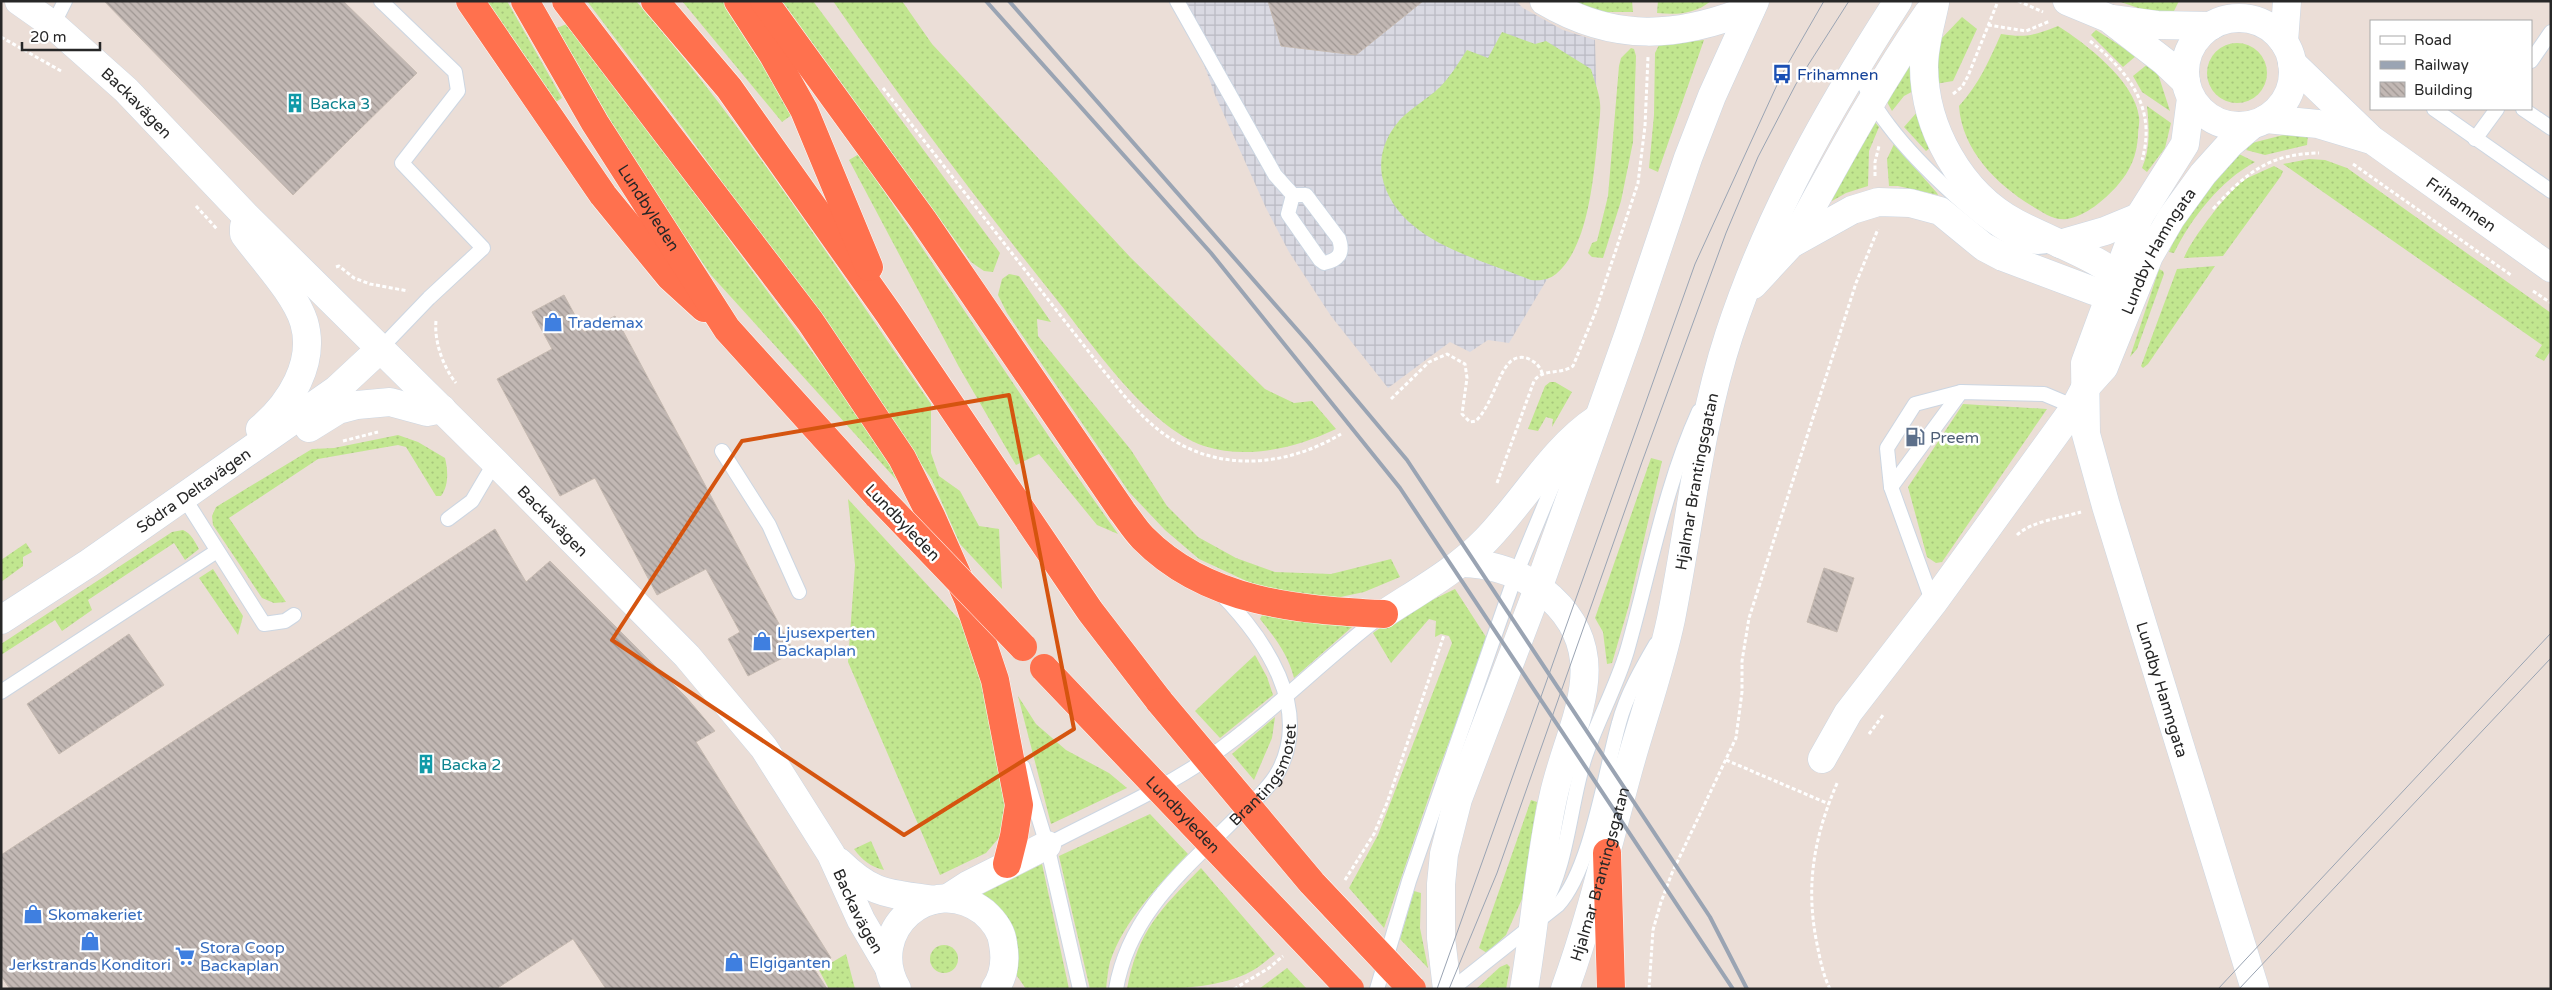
<svg xmlns="http://www.w3.org/2000/svg" width="2552" height="990" font-family="'Varela Round',sans-serif">
<style>
.industrial{fill:url(#industrial-grid)}
.grass{fill:url(#grass-dots)}
.building{fill:url(#building-back-hatch);stroke:#c6bab1}
.lines{fill:none;stroke-linecap:round;stroke-linejoin:round}
.lane-casing{stroke:#ccd6e2;stroke-width:16}
.street-casing{stroke:#ccd6e2;stroke-width:29}
.secondary-casing{stroke:#ccd6e2;stroke-width:29}
.highway-casing{stroke:#fff;stroke-width:29}
.path{stroke:#fff;stroke-width:3;stroke-dasharray:4 2.5;stroke-linecap:butt}
.lane{stroke:#fff;stroke-width:14}
.street{stroke:#fff;stroke-width:28}
.secondary{stroke:#fff;stroke-width:28}
.highway{stroke:#ff714e;stroke-width:28}
.tram{stroke:#9aa4b3;stroke-width:1}
.rail{stroke:#9aa4b3;stroke-width:4}
.highway-bridge-casing{stroke:#fff;stroke-width:29;stroke-linecap:butt}
.highway-bridge{stroke:#ff714e;stroke-width:28}
.marked{fill:none;stroke:#d5540f;stroke-width:4;stroke-linejoin:round}
.labels{text-anchor:middle;stroke-width:5;stroke-linejoin:round;paint-order:stroke}
.transit-label{font-size:16px;fill:#164399;stroke:#fff;text-anchor:start}
.street-label{font-size:16px;fill:#272727;stroke:#fff}
.culture-label{font-size:16px;fill:#0d838f;stroke:#fff;text-anchor:start}
.shop-label{font-size:16px;fill:#366cbe;stroke:#fff;text-anchor:start}
.service-label{font-size:16px;fill:#4e5e75;stroke:#fff;text-anchor:start}
</style>
<defs>
<pattern id="industrial-grid" width="8" height="8" patternUnits="userSpaceOnUse" patternTransform="scale(1.25)"><rect width="8" height="8" fill="#d9d9e2"/><path d="M0 4h8M4 0v8" fill="none" stroke="#babac2"/></pattern>
<pattern id="grass-dots" width="8" height="8" patternUnits="userSpaceOnUse" patternTransform="scale(1.25)"><rect width="8" height="8" fill="#c1e68f"/><path d="M2 2h.1M6 6h.1" fill="none" stroke="#a6c57b" stroke-width="1.8" stroke-linecap="round"/></pattern>
<pattern id="building-back-hatch" width="6" height="6" patternUnits="userSpaceOnUse" patternTransform="scale(1.25)"><rect width="6" height="6" fill="#c2b8b4"/><path d="M-1 5l2 2M0 0l6 6M5-1l2 2" fill="none" stroke="#9e9692"/></pattern>
</defs>
<rect width="100%" height="100%" fill="#ebded7"/>
<polygon class="industrial" points="1181,1 1516,1 1523,8 1563,30 1595,40 1597,118 1549,276 1509,343 1488,340 1470,352 1450,342 1388,388 1331,316 1289,252 1266,208 1215,95"/>
<g class="grass">
<polygon points="485,1 507,1 562,98 553,104"/>
<path d="M 587,1 L 636,1 C 745,126 836,268 931,404 L 931,453 L 939,476 L 960,491 L 979,526 L 999,529 L 1002,589 L 960,544 L 932,480 L 856,368 L 683,128 Z"/>
<polygon points="682,1 725,1 793,114 782,122"/>
<polygon points="782,1 813,1 1000,253 993,272 984,271 971,262"/>
<path d="M 833,1 L 902,1 L 932,44 L 1131,258 L 1265,389 L 1294,403 L 1312,401 L 1336,429 C 1295,448 1249,460 1204,446 C 1146,426 1091,342 1053,295 C 976,199 903,102 833,1 Z"/>
<polygon points="1566,1 1632,1 1633,12 1603,12"/>
<path d="M 1658,1 L 1711,1 C 1695,14 1677,15 1657,13 Z"/>
<polygon points="2118,1 2179,1 2172,15 2144,10"/>
<polygon points="1962,17 1977,29 1953,81 1935,84 1938,42"/>
<polygon points="569,23 875,437 912,497 711,275 636,165 557,28"/>
<path d="M 2058,26 C 2085,43 2135,81 2139,117 C 2140,123 2138,129 2138,135 C 2137,156 2130,171 2117,186 C 2104,200 2086,216 2067,219 C 2054,221 2042,212 2032,206 C 1996,184 1962,150 1959,106 C 1979,84 1989,61 2001,34 C 2026,38 2035,35 2058,26 Z"/>
<polygon points="2096,30 2136,56 2123,67 2091,35"/>
<path d="M 1502,32 L 1535,44 L 1546,41 L 1591,69 C 1594,80 1599,92 1600,103 C 1601,112 1599,124 1598,133 C 1594,173 1589,247 1556,274 C 1549,280 1539,281 1531,280 C 1477,258 1395,240 1382,176 C 1379,158 1384,141 1395,126 C 1407,109 1426,101 1440,87 C 1451,76 1459,62 1467,50 L 1488,58 Z"/>
<polygon points="1704,40 1658,172 1649,168 1654,115 1655,53 1659,45"/>
<circle cx="2237" cy="73" r="30"/>
<polygon points="1631,48 1634,49 1636,56 1633,142 1621,201 1603,258 1592,257 1588,253 1592,243 1597,241 1608,196 1619,66 1621,58"/>
<polygon points="1915,49 1919,88 1904,96 1892,111 1887,102 1888,95"/>
<polygon points="2149,63 2159,77 2170,111 2142,92 2133,76"/>
<path d="M 2147,106 L 2171,123 L 2165,148 L 2147,172 L 2142,168 C 2151,148 2149,126 2147,106 Z"/>
<polygon points="1918,111 1930,148 1926,151 1904,127"/>
<polygon points="1874,121 1879,127 1869,151 1868,186 1846,193 1832,201 1829,195"/>
<polygon points="2287,134 2308,135 2307,145 2265,155 2246,150 2252,143"/>
<polygon points="1894,144 1937,193 1938,195 1898,186 1889,186 1887,159"/>
<polygon points="859,154 1050,438 1118,534 1097,525 1039,454 1016,465 959,367 849,160"/>
<path d="M 2239,154 L 2255,162 C 2220,181 2192,217 2174,253 L 2169,252 C 2184,215 2211,181 2239,154 Z"/>
<polygon points="2309,159 2325,160 2347,168 2551,313 2551,350 2544,361 2535,356 2542,345 2283,164"/>
<path d="M 2274,166 L 2283,171 L 2281,176 L 2223,256 L 2184,258 C 2190,241 2228,191 2243,181 C 2252,175 2264,171 2274,166 Z"/>
<polygon points="2215,266 2148,364 2143,368 2141,366 2177,269"/>
<polygon points="2159,269 2163,271 2164,274 2137,349 2130,357"/>
<polygon points="1009,274 1019,276 1051,322 1037,319 1038,336 1131,450 1167,506 1198,537 1236,558 1275,572 1331,574 1391,559 1400,577 1364,592 1331,599 1289,594 1253,584 1199,559 1165,530 1129,492 1007,313 998,295 1002,279"/>
<polygon points="1550,382 1555,382 1572,392 1552,427 1553,419 1546,417 1538,431 1528,429 1545,386"/>
<polygon points="1963,404 2047,409 1942,562 1936,563 1927,557 1908,487"/>
<path d="M 398,435 L 418,442 L 445,458 C 448,470 449,486 441,496 L 436,496 L 406,447 L 398,445 L 318,459 L 229,518 L 286,602 L 274,603 L 262,598 L 213,525 L 212,516 L 216,507 L 312,449 L 334,448 Z"/>
<polygon points="1651,458 1662,461 1629,605 1612,663 1607,664 1603,632 1595,618"/>
<polygon points="848,499 968,629 1001,762 1006,810 1004,832 986,853 940,875 848,662 855,565"/>
<path d="M 183,530 C 191,533 195,542 199,549 L 185,560 L 174,543 L 88,600 L 92,610 L 62,631 L 55,620 L 1,655 L 1,644 L 172,532 Z"/>
<polygon points="26,543 32,552 23,557 23,566 1,582 1,560"/>
<polygon points="213,569 243,616 238,635 199,578"/>
<polygon points="1455,589 1488,640 1435,779 1384,928 1349,888 1378,835 1452,643 1449,636 1441,634 1435,637 1436,621 1429,619 1391,663 1373,633 1393,619"/>
<path d="M 1262,615 L 1312,623 L 1350,622 L 1352,627 L 1294,678 C 1288,654 1275,638 1260,619 Z"/>
<polygon points="1255,655 1267,677 1273,695 1220,738 1195,711"/>
<polygon points="1018,696 1036,724 1066,750 1109,773 1127,788 1051,824"/>
<polygon points="1275,717 1272,738 1254,780 1232,754"/>
<polygon points="1531,800 1537,802 1522,899 1506,935 1487,953 1479,948"/>
<path d="M 1150,814 L 1188,854 C 1159,885 1124,920 1110,962 C 1108,970 1107,980 1106,989 L 1090,989 L 1059,856 Z"/>
<path d="M 871,841 L 884,870 C 871,867 862,860 854,849 Z"/>
<polygon points="1042,864 1069,989 1026,989 1017,976 1014,963 976,897"/>
<path d="M 1201,868 L 1275,954 C 1266,961 1256,970 1246,974 C 1210,990 1166,989 1127,989 C 1138,930 1161,909 1201,868 Z"/>
<polygon points="1414,891 1421,893 1420,928 1428,968 1400,939"/>
<circle cx="944" cy="959" r="14"/>
<polygon points="846,954 855,989 829,989 819,970"/>
<polygon points="1507,964 1510,967 1506,989 1476,989 1500,967"/>
<polygon points="1287,968 1307,989 1259,989"/>
</g>
<g class="building">
<polygon points="104,1 343,1 417,73 293,195"/>
<polygon points="1268,1 1423,1 1356,55 1281,46"/>
<polygon points="564,295 584,332 615,316 794,652 748,676 728,639 740,632 706,569 657,595 595,478 560,496 497,379 552,349 532,312"/>
<polygon points="495,529 526,582 550,561 686,697 715,731 696,742 831,958 815,970 827,989 606,989 573,939 496,989 10,989 1,976 1,855"/>
<polygon points="1824,568 1854,578 1837,632 1807,622"/>
<polygon points="129,634 164,685 59,754 27,704"/>
</g>
<g class="lines">
<defs>
<g id="lane">
<path d="M 1177,1 L 1275,175 L 1293,195 L 1288,214 L 1320,260 L 1324,263 C 1338,260 1344,254 1339,239 L 1306,195 L 1293,195"/>
<polyline points="53,25 65,1"/>
<polyline points="2531,61 2551,32"/>
<path d="M 1859,65 C 1863,88 1875,108 1889,126 C 1914,159 1991,237 2030,246 C 2038,248 2044,247 2052,245"/>
<polyline points="2434,109 2551,191"/>
<polyline points="2523,109 2551,128"/>
<polyline points="2475,139 2497,109"/>
<polyline points="379,350 429,298 483,248 402,163 458,91 455,72 381,1"/>
<polyline points="722,451 769,525 799,592"/>
<polyline points="1891,487 1887,448 1915,404 1961,392"/>
<polyline points="183,496 264,624 285,621 294,615"/>
<polyline points="448,519 472,501 495,462"/>
<polyline points="1933,603 1891,487 1961,392 2044,394 2075,407"/>
<polyline points="1,692 217,551"/>
<polyline points="1023,767 1047,845 1080,989"/>
<path d="M 1047,845 C 1102,816 1160,791 1211,756 C 1271,714 1323,660 1381,616"/>
<path d="M 1542,909 C 1568,863 1569,810 1584,760 C 1596,723 1616,688 1627,651 C 1650,571 1664,488 1699,411"/>
<path id="s1" d="M 1116,989 C 1129,914 1184,870 1235,819 C 1250,804 1268,790 1278,772 C 1313,708 1264,638 1221,594"/>
<polyline points="1377,989 1409,881 1516,574 1552,487 1568,459"/>
<path d="M 1452,989 L 1558,905 C 1591,869 1605,772 1619,723 C 1626,696 1642,668 1656,644"/>
</g>
<g id="street">
<path id="s2" d="M 19,1 L 53,25 L 126,90 L 245,215 L 495,462 L 687,656 L 764,748 L 831,854 L 861,920 L 888,966"/>
<polyline points="2067,1 2108,18 2165,62 2186,82"/>
<circle cx="2239" cy="72" r="54"/>
<polyline points="2112,19 2157,25 2211,26"/>
<polyline points="2284,42 2287,1"/>
<path id="s3" d="M 2292,63 L 2372,140 L 2551,268"/>
<path id="s4" d="M 2191,98 L 2185,144 L 2139,217 L 2085,363 L 2086,434 L 2106,506 L 2255,989"/>
<polyline points="2266,119 2318,124 2368,139"/>
<path d="M 244,227 L 244,234 C 262,259 295,293 304,322 C 316,363 290,404 260,429"/>
<polyline points="2060,244 2105,231 2139,217"/>
<polyline points="309,428 338,410 357,405 390,402 427,412 442,409"/>
<path id="s5" d="M 1,620 L 89,563 L 336,390 L 379,350"/>
<path id="s6" d="M 1822,759 L 1848,713 L 1933,603 L 2075,407 L 2085,388 L 2104,367 L 2149,256 L 2171,218 L 2203,174 L 2230,144 L 2252,125"/>
<path d="M 839,862 C 874,896 888,893 934,900"/>
<polyline points="948,898 968,885 1047,845"/>
<path d="M 897,989 C 864,931 931,871 984,912 C 993,920 1002,932 1003,944 C 1006,960 1004,976 995,989"/>
</g>
<g id="secondary">
<path d="M 1544,1 C 1615,43 1678,38 1751,9"/>
<path d="M 1935,3 C 1931,23 1924,45 1924,66 C 1924,128 1961,194 2016,223 C 2056,244 2101,257 2134,289"/>
<path d="M 1792,243 C 1835,165 1877,86 1928,13"/>
<polyline points="1753,285 1791,244 1852,210 1878,202 1910,203 1940,211 1984,247 2003,257 2091,290 2109,296 2134,289"/>
<path d="M 1462,563 C 1496,564 1526,575 1551,598 C 1617,659 1568,726 1553,798 C 1539,861 1535,926 1524,989"/>
<path d="M 1384,614 C 1419,591 1457,570 1486,540 C 1524,501 1552,449 1597,419"/>
<polyline points="1447,989 1441,938 1441,884 1444,854 1458,799 1539,586 1629,333 1688,158 1712,96 1755,1"/>
<path id="s7" d="M 1565,989 C 1591,917 1608,844 1628,771 C 1642,720 1660,671 1671,619 C 1690,524 1699,427 1729,335 C 1769,213 1829,108 1898,1"/>
</g>
<g id="highway">
<polyline points="470,1 603,195 670,277 704,308"/>
<path id="s8" d="M 525,1 L 595,123 L 727,329 L 878,496"/>
<polyline points="566,1 810,321 902,458 931,516 968,599 995,680 1019,805 1014,836 1007,864"/>
<polyline points="655,1 729,88 889,314 1090,611 1160,702"/>
<polyline points="738,1 773,55 804,110 869,267"/>
<path d="M 764,1 L 923,220 L 1122,511 C 1129,520 1135,530 1143,538 C 1207,603 1299,610 1384,614"/>
<polyline points="1607,853 1611,989"/>
</g>
</defs>
<use href="#lane" class="lane-casing"/>
<use href="#street" class="street-casing"/>
<use href="#secondary" class="secondary-casing"/>
<use href="#highway" class="highway-casing"/>
<g class="path">
<polyline points="2018,1 2043,12"/>
<polyline points="1988,25 2026,31 2050,21"/>
<polyline points="1,37 61,71"/>
<path d="M 2090,41 C 2129,72 2157,108 2142,160"/>
<path d="M 883,88 L 1103,370 C 1122,393 1140,417 1164,434 C 1218,473 1286,467 1341,434"/>
<polyline points="1953,94 1962,87 1968,76 1998,1"/>
<polyline points="2353,164 2511,275"/>
<polyline points="1875,176 1875,162 1879,146"/>
<polyline points="196,206 217,229"/>
<path d="M 2213,209 C 2246,173 2268,154 2319,153"/>
<polyline points="336,267 339,266 354,278 370,284 408,291"/>
<polyline points="2533,291 2551,303"/>
<path d="M 436,321 C 434,341 443,367 456,383"/>
<path d="M 1391,399 L 1429,362 L 1447,354 L 1465,364 L 1467,378 L 1462,414 L 1470,422 L 1476,421 C 1493,403 1497,375 1510,362 C 1515,357 1523,356 1529,359 C 1535,362 1540,366 1542,373"/>
<polyline points="343,441 378,432"/>
<path d="M 1497,483 L 1534,381 C 1543,368 1560,375 1573,366 L 1595,313 L 1638,183 L 1645,126 L 1648,57"/>
<path d="M 2017,535 C 2032,521 2061,518 2081,512"/>
<polyline points="1869,734 1883,715"/>
<polyline points="1726,760 1829,804"/>
<polyline points="1345,880 1374,834 1387,803 1444,635"/>
<polyline points="1234,989 1269,968 1283,956"/>
<polyline points="1649,989 1653,930 1661,902 1672,873 1736,738 1742,692 1742,661 1749,618 1856,283 1878,229"/>
<path d="M 1830,989 C 1823,975 1820,959 1817,944 C 1805,885 1814,836 1838,781"/>
</g>
<use href="#lane" class="lane"/>
<use href="#street" class="street"/>
<use href="#secondary" class="secondary"/>
<use href="#highway" class="highway"/>
<g class="tram">
<polyline points="1437,989 1695,264 1782,74 1824,1"/>
<polyline points="1449,989 1497,873 1642,462 1726,233 1758,157 1796,84 1849,1"/>
<polyline points="2218,989 2551,633"/>
<polyline points="2239,989 2551,658"/>
</g>
<g class="rail">
<polyline points="986,1 1211,253 1400,488 1733,989"/>
<polyline points="1009,1 1308,342 1407,460 1710,917 1747,989"/>
</g>
<defs>
<g id="highway-bridge">
<polyline points="878,496 1023,647"/>
<path id="s9" d="M 1044,668 L 1350,989"/>
<polyline points="1160,702 1312,883 1412,989"/>
</g>
</defs>
<use href="#highway-bridge" class="highway-bridge-casing"/>
<use href="#highway-bridge" class="highway-bridge"/>
</g>
<path class="marked" d="M 1009,395 L 1074,729 L 904,835 L 612,640 L 742,441 Z"/>
<defs>
<symbol id="bus-bare" viewBox="-9 -9 18 18"><path d="M-5-6H5V4H4V6H2V4H-2V6H-4V4H-5ZM-3.5-4V0h7V-4ZM-3.5 1.2v1.5H-2V1.2ZM2 1.2v1.5H3.5V1.2Z" fill="#1a4fb4" stroke="#fff" stroke-width="2.5" paint-order="stroke"/></symbol>
<symbol id="building-bare" viewBox="-9 -9 18 18"><path d="M-4-6H4V6H1V3H-1V6H-4ZM-2.5-4.3h1.7v1.8h-1.7ZM.8-4.3h1.7v1.8H.8ZM-2.5-1h1.7V.8h-1.7ZM.8-1h1.7V.8H.8Z" fill="#0f9aa8" stroke="#fff" stroke-width="2.5" paint-order="stroke"/></symbol>
<symbol id="shop-bare" viewBox="-9 -9 18 18"><path d="M-5-2.5h2.3a2.7 3.5 0 0 1 5.4 0H5L5.5 6h-11ZM-1.5-2.5h3a1.5 2.3 0 0 0-3 0Z" fill="#3f7fe0" stroke="#fff" stroke-width="2.5" paint-order="stroke"/></symbol>
<symbol id="fuel-bare" viewBox="-9 -9 18 18"><path d="M-5.5-6h7V0h2V4h1.3V-2.5L3-4.5l.8-.8L6-3V5H2.5V1h-1V6h-7ZM-4.2-4.7v3.2H.2V-4.7Z" fill="#5c6f8a" stroke="#fff" stroke-width="2.5" paint-order="stroke"/></symbol>
<symbol id="supermarket-bare" viewBox="-9 -9 18 18"><path d="M-6-5.5h2.5l.6 2H6L4.5 2H-2.5L-4.4-4H-6ZM-1.5 3.2a1.3 1.3 0 1 0 .1 0ZM3 3.2a1.3 1.3 0 1 0 .1 0Z" fill="#3f7fe0" stroke="#fff" stroke-width="2.5" paint-order="stroke"/></symbol>
</defs>
<g fill-rule="evenodd">
<use href="#bus-bare" x="1768" y="60" width="28" height="28"/>
<use href="#building-bare" x="281" y="89" width="28" height="28"/>
<use href="#shop-bare" x="539" y="308" width="28" height="28"/>
<use href="#fuel-bare" x="1901" y="423" width="28" height="28"/>
<use href="#shop-bare" x="748" y="627" width="28" height="28"/>
<use href="#building-bare" x="412" y="750" width="28" height="28"/>
<use href="#shop-bare" x="19" y="900" width="28" height="28"/>
<use href="#shop-bare" x="76" y="927" width="28" height="28"/>
<use href="#supermarket-bare" x="171" y="942" width="28" height="28"/>
<use href="#shop-bare" x="720" y="948" width="28" height="28"/>
</g>
<g class="labels">
<g class="transit-label">
<text x="1797" y="80">Frihamnen</text>
</g>
<g class="street-label">
<text dy="6" stroke="none"><textPath href="#s2" startOffset="156">Backavägen</textPath></text>
<text dy="6" stroke="none"><textPath href="#s3" startOffset="221">Frihamnen</textPath></text>
<text dy="6" stroke="none"><textPath href="#s8" startOffset="241">Lundbyleden</textPath></text>
<text dy="6" stroke="none"><textPath href="#s6" startOffset="612">Lundby Hamngata</textPath></text>
<text dy="6" stroke="none"><textPath href="#s7" startOffset="525">Hjalmar Brantingsgatan</textPath></text>
<text dy="6" stroke="none"><textPath href="#s5" startOffset="232">Södra Deltavägen</textPath></text>
<text dy="6" stroke="none"><textPath href="#s2" startOffset="746">Backavägen</textPath></text>
<text transform="translate(903 522) rotate(46)" y="6">Lundbyleden</text>
<text dy="6" stroke="none"><textPath href="#s4" startOffset="626">Lundby Hamngata</textPath></text>
<text dy="6" stroke="none"><textPath href="#s1" startOffset="266">Brantingsmotet</textPath></text>
<text dy="6" stroke="none"><textPath href="#s9" startOffset="202">Lundbyleden</textPath></text>
<text dy="6" stroke="none"><textPath href="#s7" startOffset="120">Hjalmar Brantingsgatan</textPath></text>
<text dy="6" stroke="none"><textPath href="#s2" startOffset="1245">Backavägen</textPath></text>
</g>
<g class="culture-label">
<text x="310" y="109">Backa 3</text>
<text x="441" y="770">Backa 2</text>
</g>
<g class="shop-label">
<text x="568" y="328">Trademax</text>
<text x="777" y="638">Ljusexperten<tspan x="777" dy="18">Backaplan</tspan></text>
<text x="48" y="920">Skomakeriet</text>
<text x="200" y="953">Stora Coop<tspan x="200" dy="18">Backaplan</tspan></text>
<text x="749" y="968">Elgiganten</text>
<text x="90" y="970" text-anchor="middle">Jerkstrands Konditori</text>
</g>
<g class="service-label">
<text x="1930" y="443">Preem</text>
</g>
</g>
<rect width="2552" height="990" fill="none" stroke="#272727" stroke-width="5"/>
<rect x="2370" y="20" width="162" height="90" fill="#ffffff" stroke="#a9a9a9"/>
<rect x="2380" y="36" width="25" height="8" fill="#ffffff" stroke="#a9a9a9"/>
<text x="2414" y="45" font-size="15" fill="#272727">Road</text>
<rect x="2380" y="61" width="25" height="8" fill="#9aa4b3" stroke="#a9a9a9"/>
<text x="2414" y="70" font-size="15" fill="#272727">Railway</text>
<rect x="2380" y="82" width="25" height="15" fill="url(#building-back-hatch)" stroke="#a9a9a9"/>
<text x="2414" y="95" font-size="15" fill="#272727">Building</text>
<path d="M22 42v8h78v-8" fill="none" stroke="#272727" stroke-width="2.5"/>
<text x="30" y="42" font-size="15" fill="#272727" stroke="#ffffff" stroke-width="4" paint-order="stroke">20 m</text>
</svg>
